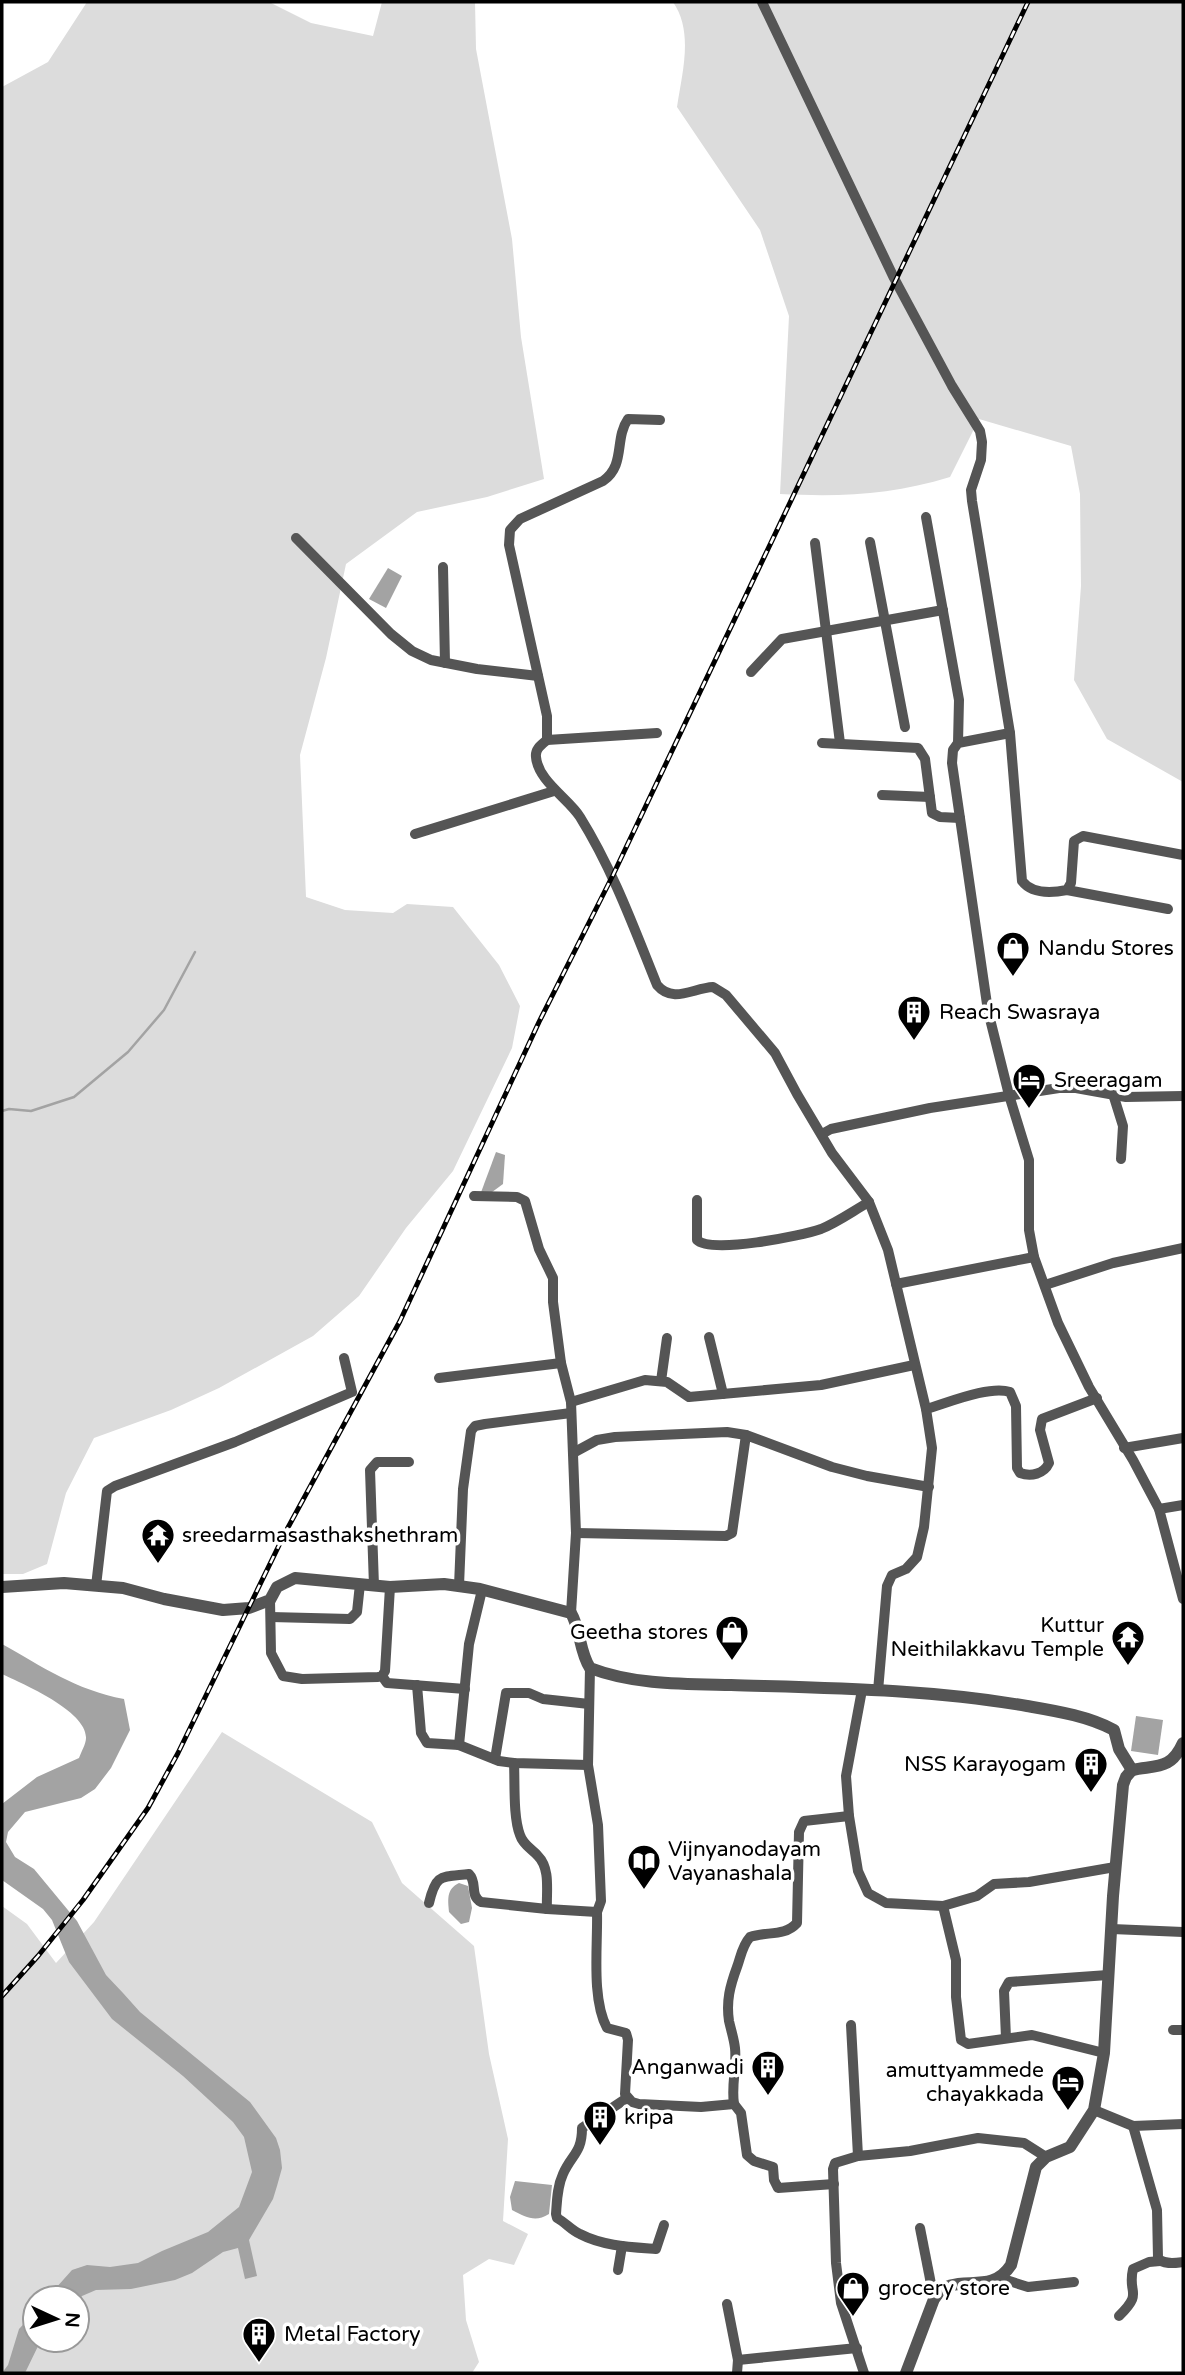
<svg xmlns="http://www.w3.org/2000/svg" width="1185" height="2375" font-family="'Varela Round',sans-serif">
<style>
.green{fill:#dcdcdc;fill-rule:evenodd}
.water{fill:#a3a3a3}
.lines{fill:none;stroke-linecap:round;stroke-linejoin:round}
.stream{stroke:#a3a3a3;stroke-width:2.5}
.minor{stroke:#555;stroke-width:10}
.tertiary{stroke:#555;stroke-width:12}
.rail-casing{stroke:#000;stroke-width:5}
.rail{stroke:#fff;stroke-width:2.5;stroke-dasharray:8;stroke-linecap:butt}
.labels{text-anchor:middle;stroke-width:7;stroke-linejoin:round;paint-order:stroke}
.poi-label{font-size:21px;fill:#000;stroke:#fff;text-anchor:start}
</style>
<rect width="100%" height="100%" fill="#fff"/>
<g class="green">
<polygon points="87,2 269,2 311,23 373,36 382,2 475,2 476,49 512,239 521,337 544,479 487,497 417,512 346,564 326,658 300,755 306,897 345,910 393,913 407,904 453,907 499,965 520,1006 512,1048 453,1171 406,1228 359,1296 313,1336 219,1388 171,1410 94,1438 66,1493 47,1564 23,1574 2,1574 2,87 48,62"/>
<path d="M 673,2 L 1183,2 L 1183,782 L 1107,739 L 1074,680 L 1081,586 L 1080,494 L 1071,446 L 979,419 L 950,477 C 892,495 841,497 780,494 L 789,316 L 760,230 L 677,107 C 682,73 694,32 673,2 Z"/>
<path d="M 222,1732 L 372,1822 L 402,1883 L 474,1946 L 489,2054 L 508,2139 L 503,2221 L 528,2234 L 514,2265 L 489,2259 L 463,2275 L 466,2320 L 479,2362 L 472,2373 L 2,2373 L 2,1906 L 27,1924 L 56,1963 L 94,1922 ZM 35,2298 L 77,2298 L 77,2340 L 35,2340 Z"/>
</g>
<g class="water">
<polygon points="388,568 402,576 386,608 369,599"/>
<polygon points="496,1152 505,1155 503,1184 488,1195 480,1195"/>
<path d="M 2,1644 C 43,1667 76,1690 124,1699 L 130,1730 L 111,1768 L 95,1789 L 81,1798 L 25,1812 L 8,1832 L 6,1842 L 15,1857 L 34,1869 L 77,1921 L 106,1975 L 123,1993 L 140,2012 L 250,2102 L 276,2138 L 280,2150 L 282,2168 L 277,2186 L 273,2199 L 249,2240 L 257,2276 L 245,2279 L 238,2248 L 223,2252 L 192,2273 L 175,2280 L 131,2289 L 96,2290 L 82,2296 L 77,2301 L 77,2298 L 47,2298 L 72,2270 L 87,2265 L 110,2267 L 138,2263 L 162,2251 L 208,2232 L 239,2207 L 252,2172 L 244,2137 L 233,2122 L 183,2076 L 112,2019 L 69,1962 L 52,1920 L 43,1909 L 2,1880 L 2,1804 L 37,1777 L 79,1758 C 81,1752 86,1744 86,1738 C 87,1711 23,1684 2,1674 Z"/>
<polygon points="1136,1716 1163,1720 1158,1755 1131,1751"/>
<path d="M 459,1883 L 468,1886 L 472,1908 L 469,1922 L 461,1924 L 449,1912 C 448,1900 446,1889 459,1883 Z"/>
<path d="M 515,2181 L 552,2185 L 549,2214 C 535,2223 526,2217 512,2210 L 510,2197 Z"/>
<polygon points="35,2312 35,2340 41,2340 25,2373 2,2373 8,2365 19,2329"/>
</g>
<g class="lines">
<polyline class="stream" points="2,1111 9,1109 31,1111 74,1097 128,1052 164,1010 195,952"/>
<g class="minor">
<polyline points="762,2 894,278 952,386 980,431 982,442 981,460 971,490 972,501 1010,733 958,743 953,750 952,763 988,1011 1009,1095 1029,1160 1029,1230 1034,1257 1058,1323 1089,1387 1133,1460 1159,1509 1183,1599"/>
<path d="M 660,420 L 628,419 C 614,439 626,465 603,481 L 520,519 L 510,530 L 509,545 L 547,716 L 547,740 C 541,745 535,749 536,757 C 538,781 569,799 580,817 C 613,870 634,928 657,985 C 673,1004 693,988 713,987 L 726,995 L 775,1053 L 797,1094 L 832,1153 L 869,1202 L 888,1250 L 926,1409 L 932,1448 L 924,1527 L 917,1557 L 906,1569 L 892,1575 L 887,1586 L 878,1691"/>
<polyline points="926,517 959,700 958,743"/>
<polyline points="296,538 391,634 412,651 431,660 477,669 538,676"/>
<polyline points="870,542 905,727"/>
<polyline points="815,543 840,743"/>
<polyline points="443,567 445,663"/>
<polyline points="751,672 782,639 943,610"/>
<path d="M 1010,733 L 1022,881 C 1032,894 1052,893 1067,890 L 1071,883 L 1074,841 L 1083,836 L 1183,855"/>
<polyline points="547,740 657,733"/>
<polyline points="822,743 918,748 925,759 932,813 940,817 960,818"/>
<polyline points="882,795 930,797"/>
<polyline points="415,834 554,791"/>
<polyline points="1067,890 1168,909"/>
<polyline points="1113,1094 1123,1126 1121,1159"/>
<polyline points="822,1134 831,1129 930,1108 1059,1088 1076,1088 1126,1097 1183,1096"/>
<polyline points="474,1196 517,1197 525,1201 539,1249 553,1278 553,1302 561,1363 571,1402 576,1533 571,1613"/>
<path d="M 697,1200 L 697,1240 C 711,1254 801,1236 821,1229 C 838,1222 853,1211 869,1202"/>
<polyline points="896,1284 1034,1257"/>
<polyline points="1045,1285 1113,1263 1183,1248"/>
<polyline points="709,1337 723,1394"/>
<polyline points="439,1378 561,1363"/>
<polyline points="661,1381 667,1338"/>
<polyline points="571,1402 645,1380 667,1382 689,1397 821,1385 914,1365"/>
<path d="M 926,1409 C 947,1403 990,1385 1010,1392 L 1016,1406 L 1017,1468 L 1020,1473 C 1031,1477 1044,1474 1049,1463 L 1040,1430 L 1042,1419 L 1097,1398"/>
<polyline points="1124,1448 1183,1438"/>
<polyline points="573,1453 597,1440 615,1437 727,1432 746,1435 832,1467 867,1476 929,1487"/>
<polyline points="1159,1509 1183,1505"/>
<polyline points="576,1533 726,1536 732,1533 746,1435"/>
<polyline points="96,1586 107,1491 115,1486 235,1442 352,1392 344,1358"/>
<polyline points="374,1586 370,1470 377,1462 409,1462"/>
<polyline points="459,1586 463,1489 471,1431 475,1426 485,1424 571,1413"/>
<polyline points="270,1600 271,1653 283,1676 302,1679 378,1677 382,1676 385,1671 390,1587"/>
<polyline points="271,1617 350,1619 357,1612 360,1584"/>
<path d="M 590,1668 L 588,1765 L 598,1825 L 601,1901 L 597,1912 C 598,1945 591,1998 607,2028 L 626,2033 L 628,2040 L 625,2094 L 632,2102 L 639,2104 L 701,2107 L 734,2104 L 741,2113 L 747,2155 L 754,2161 L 773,2167 L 774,2180 L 778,2188 L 834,2184"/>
<polyline points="382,1676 387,1683 465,1689"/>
<polyline points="417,1685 421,1733 427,1743 459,1745 499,1761 514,1763 588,1765"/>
<polyline points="862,1690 846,1776 849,1816 858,1871 868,1893 886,1903 943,1906 977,1896 994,1884 1029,1882 1115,1867"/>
<polyline points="459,1745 469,1644 482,1590"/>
<polyline points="495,1759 506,1693 529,1693 543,1699 589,1704"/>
<path d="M 514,1763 C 515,1784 513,1817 520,1835 C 523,1845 532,1849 538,1856 C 551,1869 546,1893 547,1909"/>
<path d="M 429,1903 C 436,1873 441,1877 469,1874 C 478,1883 469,1895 481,1902 L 547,1909 L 597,1912"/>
<polyline points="943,1906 956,1960 956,1997 961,2040 968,2044 1032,2035 1104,2053"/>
<polyline points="1112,1929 1183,1932"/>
<polyline points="851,2025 858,2156"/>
<polyline points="1173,2030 1183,2030"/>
<polyline points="1006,2038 1004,1991 1009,1982 1108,1975"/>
<path d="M 627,2098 L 582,2128 C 582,2153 572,2154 563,2174 C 557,2187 557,2201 556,2214 L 557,2218 C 566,2223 571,2230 580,2234 C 603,2246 630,2247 656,2249 L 664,2225"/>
<path d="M 734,2104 C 731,2085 737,2067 735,2048 C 734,2039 731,2030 729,2021 C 726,2001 730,1986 737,1967 C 741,1956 742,1946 750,1937 C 767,1931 784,1937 797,1923 L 799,1832 L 804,1821 L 849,1816"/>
<polyline points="1094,2110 1133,2126 1183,2124"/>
<path d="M 1133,2126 L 1157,2210 L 1158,2258 C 1163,2265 1175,2263 1183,2262"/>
<polyline points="920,2228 934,2299"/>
<polyline points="618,2270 622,2246"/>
<polyline points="1000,2278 1028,2287 1074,2282"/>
<polyline points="727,2304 738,2360 857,2348"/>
<path d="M 1119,2316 C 1144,2291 1127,2295 1133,2269 L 1149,2262 L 1160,2261"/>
<polyline points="737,2373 738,2360"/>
<polyline points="864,2373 841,2303 836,2263 833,2169 835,2163 858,2156 910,2151 978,2138 1024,2143 1046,2157"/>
</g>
<g class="tertiary">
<path d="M 2,1587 L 64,1583 L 123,1588 L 164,1599 L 223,1610 L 249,1608 L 270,1600 L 277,1587 L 295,1578 L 390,1587 L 444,1584 L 480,1589 L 571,1613 C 581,1630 579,1651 590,1668 C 634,1685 684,1684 731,1685 C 830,1688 930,1689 1027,1706 C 1056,1711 1088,1716 1114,1730 L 1119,1749 L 1132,1770 C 1157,1765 1171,1770 1183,1743"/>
<path d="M 906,2373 L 934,2299 C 953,2268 989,2299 1011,2265 L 1036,2167 L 1046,2157 L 1070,2147 L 1094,2110 L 1104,2053 L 1113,1896 L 1123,1785 L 1126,1777 L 1132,1770"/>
</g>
<defs>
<polyline id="rail" points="2,1996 38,1956 83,1900 148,1808 178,1753 285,1533 400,1321 539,1022 613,875 1028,2"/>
</defs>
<use href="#rail" class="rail-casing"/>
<use href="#rail" class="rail"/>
</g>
<defs>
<symbol id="shop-pin" viewBox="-11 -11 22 30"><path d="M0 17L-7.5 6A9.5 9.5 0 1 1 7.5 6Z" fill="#000" stroke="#fff"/><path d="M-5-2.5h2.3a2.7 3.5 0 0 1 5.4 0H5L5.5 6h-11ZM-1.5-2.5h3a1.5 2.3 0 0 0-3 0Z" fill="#fff"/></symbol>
<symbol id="building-pin" viewBox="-11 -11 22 30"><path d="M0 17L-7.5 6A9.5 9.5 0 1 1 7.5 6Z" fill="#000" stroke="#fff"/><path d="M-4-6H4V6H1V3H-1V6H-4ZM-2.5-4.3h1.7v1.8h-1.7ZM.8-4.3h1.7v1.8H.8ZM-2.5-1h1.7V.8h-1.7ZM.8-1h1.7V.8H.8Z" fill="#fff"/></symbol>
<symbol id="hotel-pin" viewBox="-11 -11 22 30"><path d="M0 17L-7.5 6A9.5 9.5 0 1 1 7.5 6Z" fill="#000" stroke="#fff"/><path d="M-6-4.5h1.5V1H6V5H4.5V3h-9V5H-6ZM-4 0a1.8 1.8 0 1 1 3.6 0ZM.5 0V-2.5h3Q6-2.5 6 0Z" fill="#fff"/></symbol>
<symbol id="temple-pin" viewBox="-11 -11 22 30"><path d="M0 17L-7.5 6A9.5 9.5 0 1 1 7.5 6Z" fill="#000" stroke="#fff"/><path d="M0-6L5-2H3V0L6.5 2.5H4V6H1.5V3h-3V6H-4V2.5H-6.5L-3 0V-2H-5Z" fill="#fff"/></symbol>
<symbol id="library-pin" viewBox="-11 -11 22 30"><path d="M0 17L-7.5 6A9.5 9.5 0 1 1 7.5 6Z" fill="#000" stroke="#fff"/><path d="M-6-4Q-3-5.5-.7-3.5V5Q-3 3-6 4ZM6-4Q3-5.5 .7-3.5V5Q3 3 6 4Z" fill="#fff"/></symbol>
</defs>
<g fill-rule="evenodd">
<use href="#shop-pin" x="994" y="929" width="38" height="52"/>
<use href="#building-pin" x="895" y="993" width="38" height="52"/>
<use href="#hotel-pin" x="1010" y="1061" width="38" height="52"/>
<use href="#temple-pin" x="139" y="1516" width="38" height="52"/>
<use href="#shop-pin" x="713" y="1613" width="38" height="52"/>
<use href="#temple-pin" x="1109" y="1618" width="38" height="52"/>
<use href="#building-pin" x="1072" y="1745" width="38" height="52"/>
<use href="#library-pin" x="625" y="1842" width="38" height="52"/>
<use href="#building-pin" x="749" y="2048" width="38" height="52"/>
<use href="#hotel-pin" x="1049" y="2063" width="38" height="52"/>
<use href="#building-pin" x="581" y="2098" width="38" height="52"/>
<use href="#shop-pin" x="834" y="2269" width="38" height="52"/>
<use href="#building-pin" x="240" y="2315" width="38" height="52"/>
</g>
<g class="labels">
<g class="poi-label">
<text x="1038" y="955">Nandu Stores</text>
<text x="939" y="1019">Reach Swasraya</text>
<text x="1054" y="1087">Sreeragam</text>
<text x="182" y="1542">sreedarmasasthakshethram</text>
<text x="1104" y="1632" text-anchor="end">Kuttur<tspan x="1104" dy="24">Neithilakkavu Temple</tspan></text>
<text x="708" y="1639" text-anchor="end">Geetha stores</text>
<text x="1066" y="1771" text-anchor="end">NSS Karayogam</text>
<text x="668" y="1856">Vijnyanodayam<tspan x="668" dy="24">Vayanashala</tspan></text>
<text x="744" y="2074" text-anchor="end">Anganwadi</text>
<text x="1044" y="2077" text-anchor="end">amuttyammede<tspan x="1044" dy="24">chayakkada</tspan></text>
<text x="624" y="2124">kripa</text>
<text x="878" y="2295">grocery store</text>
<text x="284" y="2341">Metal Factory</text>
</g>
</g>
<rect width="1185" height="2375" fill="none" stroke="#000000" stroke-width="7"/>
<g transform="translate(56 2319) rotate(94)"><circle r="33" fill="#ffffff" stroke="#999999" stroke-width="2"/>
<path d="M0-5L12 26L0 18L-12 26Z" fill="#000000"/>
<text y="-10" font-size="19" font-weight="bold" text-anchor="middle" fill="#000000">N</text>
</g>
</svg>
